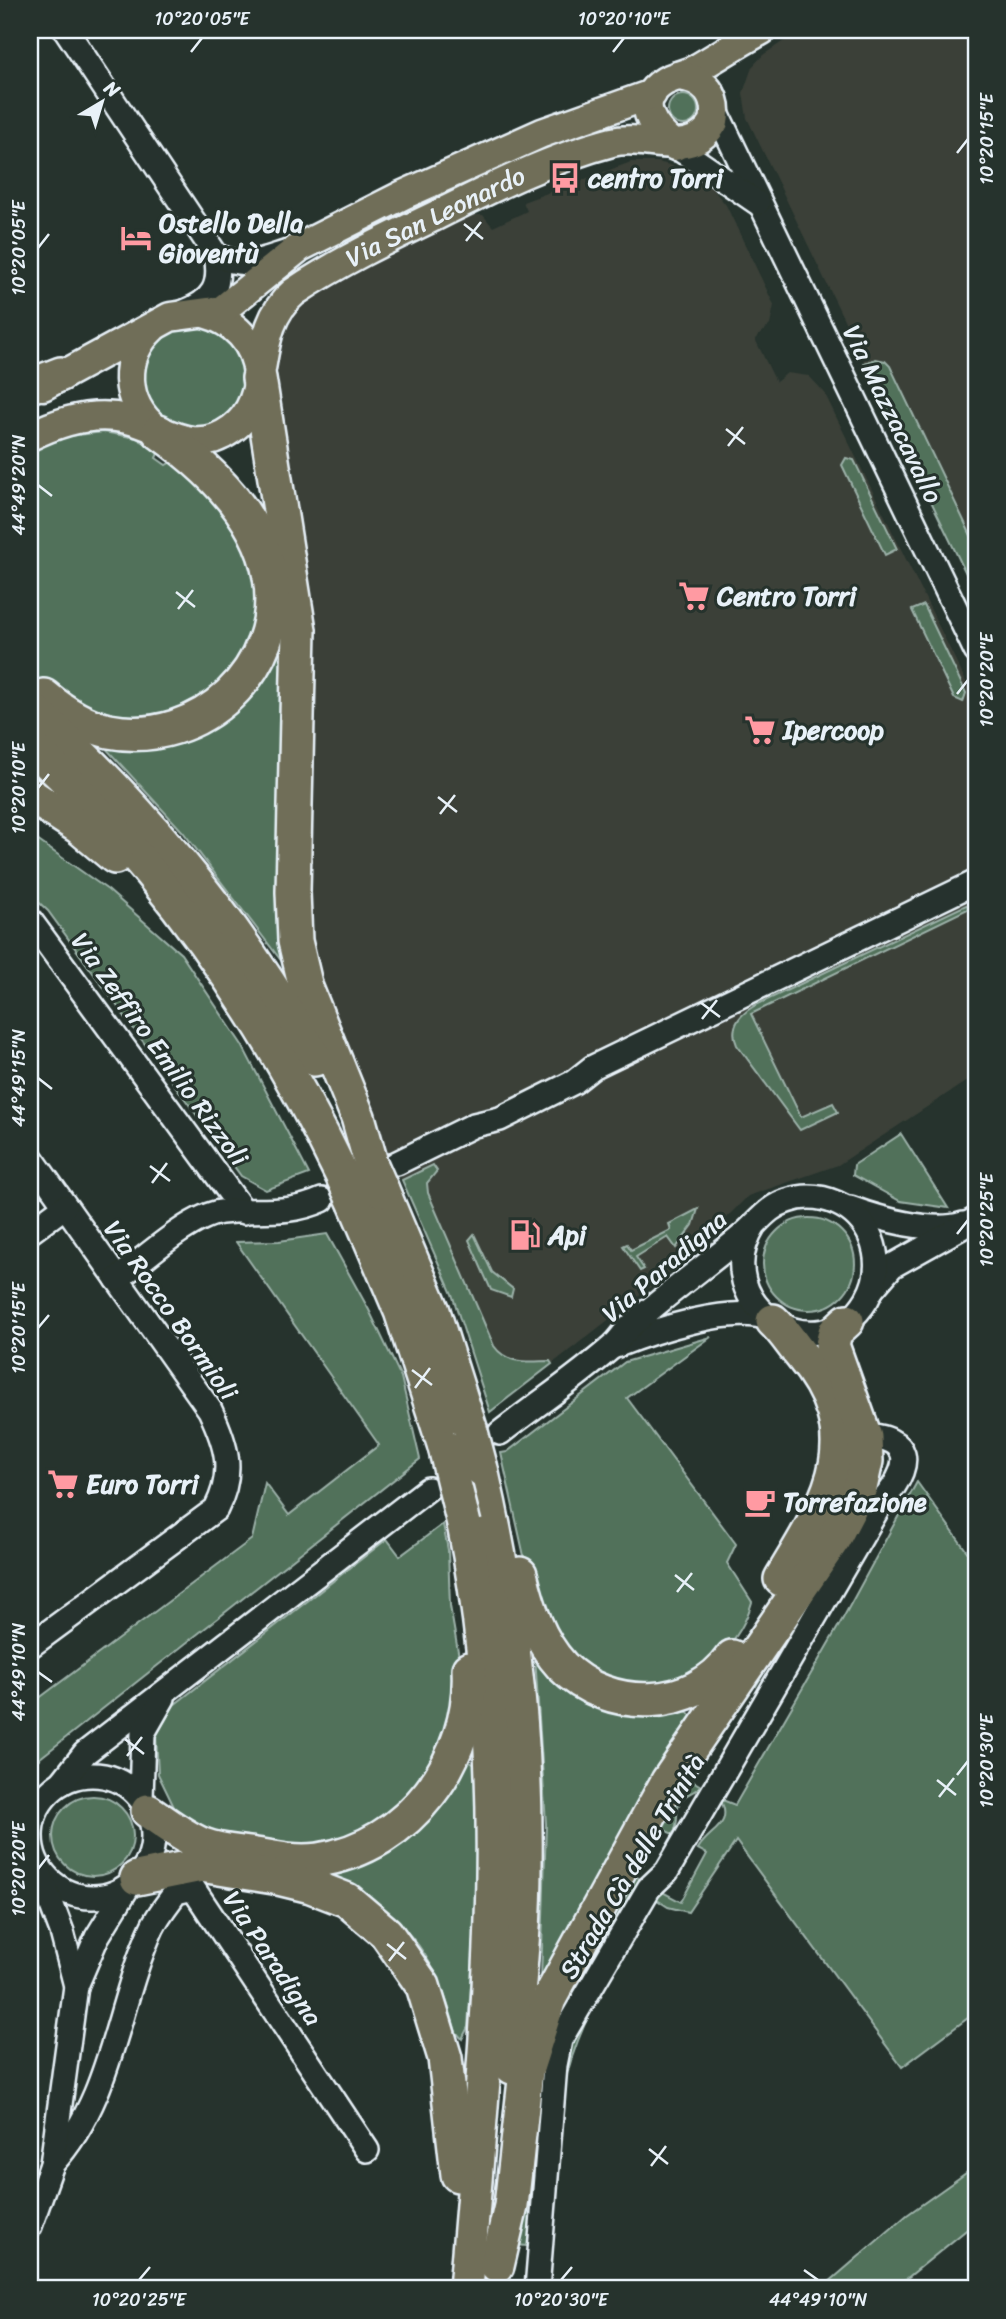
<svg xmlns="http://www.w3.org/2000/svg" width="1006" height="2319" font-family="Sriracha,sans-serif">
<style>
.built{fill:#3a4038}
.green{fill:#51715a;stroke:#9cb1a9;stroke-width:2}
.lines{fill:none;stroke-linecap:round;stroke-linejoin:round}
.minor-casing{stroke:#e8f1f8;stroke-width:28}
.major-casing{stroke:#e8f1f8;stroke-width:33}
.highway-casing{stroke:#e8f1f8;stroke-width:38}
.minor{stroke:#26332d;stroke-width:23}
.major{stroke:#706e59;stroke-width:28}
.highway{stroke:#706e59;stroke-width:33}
.highway-bridge-casing{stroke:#e8f1f8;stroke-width:38;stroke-linecap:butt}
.highway-bridge{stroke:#706e59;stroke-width:33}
.ticks{fill:none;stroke:#e8f1f8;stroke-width:2.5}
.labels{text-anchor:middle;stroke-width:6;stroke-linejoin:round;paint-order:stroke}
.poi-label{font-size:26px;font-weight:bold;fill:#e8f1f8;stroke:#26332d;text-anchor:start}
.street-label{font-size:26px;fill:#e8f1f8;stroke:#26332d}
.neatline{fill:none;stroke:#e8f1f8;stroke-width:2.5}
.ticks-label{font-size:18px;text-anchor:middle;fill:#e8f1f8}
</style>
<rect width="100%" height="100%" fill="#26332d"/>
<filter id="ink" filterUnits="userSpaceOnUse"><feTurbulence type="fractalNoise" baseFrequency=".0143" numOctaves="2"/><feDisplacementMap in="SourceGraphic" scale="14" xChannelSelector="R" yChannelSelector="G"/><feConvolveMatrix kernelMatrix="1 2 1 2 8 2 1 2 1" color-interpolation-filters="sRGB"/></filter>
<g filter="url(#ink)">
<g class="built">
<polygon points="800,30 976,30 976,594 747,118 743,93 752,67 763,55"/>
<polygon points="631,162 658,162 684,169 708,183 726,205 774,305 770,325 755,339 776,382 787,373 809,376 824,392 976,702 976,1075 838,1165 748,1196 679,1265 490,1412 463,1323 441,1265 389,1154 310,966 271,348 284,322 312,295 464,215 483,215 493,227 527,211 523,202"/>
</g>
<g class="green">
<circle cx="683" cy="110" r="15"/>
<circle cx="194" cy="377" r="51"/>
<polygon points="876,359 885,361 890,366 976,546 976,594 864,363"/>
<polygon points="104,432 136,438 159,451 156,458 166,465 176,459 246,536 261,608 234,675 178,712 119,721 55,693 30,673 30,450 69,436"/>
<polygon points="846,458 854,460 897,549 885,555 842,465"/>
<polygon points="924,605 966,693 963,702 954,698 912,610"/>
<polygon points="283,609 283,963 183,832 101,743 176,736"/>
<polygon points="30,835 108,890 181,954 242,1045 309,1174 266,1190 241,1176 48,911 30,894"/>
<path d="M 966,905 L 972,907 L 751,1014 L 801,1117 L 833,1103 L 838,1112 L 800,1130 L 737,1045 C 729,1027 739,1015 754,1006 Z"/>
<polygon points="901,1134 948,1208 900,1201 853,1175 854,1165"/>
<path d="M 433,1165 L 437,1171 L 427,1183 L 428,1193 L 494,1346 C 508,1366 531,1361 550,1361 L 552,1364 L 490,1412 L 452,1294 L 402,1180 Z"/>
<polygon points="698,1209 693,1225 676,1248 668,1237 636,1257 644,1269 640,1271 623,1246 627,1244 631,1250 671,1230 669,1224"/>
<circle cx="809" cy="1264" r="46"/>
<polygon points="327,1234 369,1310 401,1377 420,1459 30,1766 30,1705 252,1539 265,1483 289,1515 379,1445 236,1242 279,1241"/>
<polygon points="474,1234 492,1272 513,1289 511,1297 491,1290 469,1240"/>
<path d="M 711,1337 L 627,1398 L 736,1544 L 727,1563 L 752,1602 C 737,1654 703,1666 660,1692 L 575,1668 L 530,1583 L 501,1453 L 507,1452 L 625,1362 Z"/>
<path d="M 917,1482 L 976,1564 L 976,2012 L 902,2067 L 736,1841 L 688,1912 L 668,1907 L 654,1898 C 621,1957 578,2019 564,2087 L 559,2060 L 657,1889 L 681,1902 L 707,1854 L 698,1849 C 708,1830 735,1826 720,1799 L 735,1805 L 842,1620 Z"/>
<polygon points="443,1524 448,1550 450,1606 459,1657 455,1725 404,1808 322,1850 223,1840 176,1811 158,1774 156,1736 174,1705 387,1539 400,1556"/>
<path d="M 809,1591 L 815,1596 L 792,1636 L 786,1633 L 756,1686 L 748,1681 L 691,1780 L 701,1786 C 696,1792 686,1793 681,1800 C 673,1811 681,1820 673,1834 L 662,1829 L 635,1876 L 645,1882 L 556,2038 L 550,2065 L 537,2247 L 517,2245 C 524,2159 528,2076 561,1994 C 632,1849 712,1721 809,1591 Z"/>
<polygon points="535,1657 685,1710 693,1717 541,1980 546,1824"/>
<path d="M 468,1761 L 475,1765 C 482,1853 474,1940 468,2027 L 462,2039 L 456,2032 C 432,1944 404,1917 325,1877 Z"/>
<circle cx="93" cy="1836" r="40"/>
<polygon points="976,2166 976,2222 906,2279 880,2289 821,2289 907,2215"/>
</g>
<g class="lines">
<defs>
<g id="minor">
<path d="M 66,30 L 216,255 C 222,286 213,301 184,312"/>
<polyline points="716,111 976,651"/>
<polyline points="675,146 758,203"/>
<path d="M 216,255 C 246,270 261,260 291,251"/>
<polyline points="30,920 244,1212"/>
<path d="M 30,1156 L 210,1410 C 227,1446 235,1472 216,1509 L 30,1646"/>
<polyline points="397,1163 474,1125 500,1119 574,1082 593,1067 976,882"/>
<path d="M 850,1208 C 880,1219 933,1234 963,1224"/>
<polyline points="30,1232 64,1207"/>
<path d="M 117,1279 C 142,1261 190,1216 221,1212 C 256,1208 287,1216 322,1200"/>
<polyline points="873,1288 892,1266 976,1219"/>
<path d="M 615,1346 C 650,1332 737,1302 771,1320"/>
<path d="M 500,1433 C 537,1404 578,1377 613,1346 C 620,1340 624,1332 631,1326 C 666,1294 706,1266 742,1236 C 758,1223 767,1207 787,1201 C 820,1189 858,1206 871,1238 C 879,1258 878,1280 867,1299 C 821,1376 704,1306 754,1225"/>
<circle cx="92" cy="1836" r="61"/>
<polyline points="63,1781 85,1753 428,1489"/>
<polyline points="141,1799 143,1733 163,1698"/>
<polyline points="39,1871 62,1932 76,1986"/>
<path d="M 52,2164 C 113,2098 116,2006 152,1928 C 158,1915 168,1903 176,1892 L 193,1888 L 367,2150"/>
<polyline points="30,2226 52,2164 76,1986 97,1937 129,1885"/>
<path d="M 537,2289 L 555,2065 L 560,2040 L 649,1888 L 667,1871 L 881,1503 C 894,1488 919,1455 891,1441 C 879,1434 871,1440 863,1426"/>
</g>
<g id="major">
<path d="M 675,146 C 654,130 631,101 665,81 C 675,76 686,74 696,69 C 718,56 740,42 762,30"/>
<path d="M 204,313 C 234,321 255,342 258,374"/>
<path d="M 152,328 C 121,357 123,403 156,429"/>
<polyline points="43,386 170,317 222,310 300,247 403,195 542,133 652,94"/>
<path id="s1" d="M 30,436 C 60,421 94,411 127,419 C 166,428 192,458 232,429 C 276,398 247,332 294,292 C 337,263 387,239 435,216 C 491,188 551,158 612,142 C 648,133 690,162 714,122 C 719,96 705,78 678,76"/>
</g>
<g id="highway">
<polyline points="259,378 299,630 293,892 295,941 306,988 358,1117 371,1163"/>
<polyline points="30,386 61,374"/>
<path d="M 44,696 C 63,712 85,726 109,731 C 200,749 286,667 270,577 C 260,516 207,466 159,432"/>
<path d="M 30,707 C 145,809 239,925 315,1059"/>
<path d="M 30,745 C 163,868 265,1014 343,1177"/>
<polyline points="30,795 79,827 115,857"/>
<polyline points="382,1190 433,1311 470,1428"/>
<polyline points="355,1203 401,1311 445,1447"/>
<path d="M 773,1321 C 784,1331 791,1343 801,1355 C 871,1439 829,1499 781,1579"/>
<path d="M 481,1469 C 511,1599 527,1731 525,1865 C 525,1932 517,2000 512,2067"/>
<path d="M 464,1524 C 516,1784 487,2028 466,2289"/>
<path d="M 520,1574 C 528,1607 538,1640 562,1666 C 608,1713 694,1712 732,1657"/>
<path d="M 148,1811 C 166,1823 183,1837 203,1845 C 217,1851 235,1852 250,1854 C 273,1858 295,1863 318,1860 C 410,1847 474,1758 469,1669"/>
<polyline points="137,1878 201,1865 274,1877 311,1886 347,1900 386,1933 423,1986 445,2058 458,2175"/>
<polyline points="497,2266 511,2206 526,2071 549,1999 668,1781 833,1540 860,1488 866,1461 865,1437 832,1345 835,1332 847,1321"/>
</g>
</defs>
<use href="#minor" class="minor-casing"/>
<use href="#major" class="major-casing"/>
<use href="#highway" class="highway-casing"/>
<use href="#minor" class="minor"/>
<use href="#major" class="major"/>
<use href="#highway" class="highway"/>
<defs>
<g id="highway-bridge">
<polyline points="370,1163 382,1190"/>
<polyline points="343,1177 355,1203"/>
<polyline points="470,1428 481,1469"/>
<polyline points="445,1447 464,1524"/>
</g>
</defs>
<use href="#highway-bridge" class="highway-bridge-casing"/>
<use href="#highway-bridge" class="highway-bridge"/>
</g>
</g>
<path class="ticks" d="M 191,52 L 202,38M 613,52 L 624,38M 957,153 L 968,139M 464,224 L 483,239M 466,241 L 481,222M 38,248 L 49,234M 726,429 L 745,444M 728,446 L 743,427M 38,485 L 52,496M 176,592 L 195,607M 178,609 L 193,590M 957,694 L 968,680M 38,788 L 49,774M 438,797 L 457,812M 440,814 L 455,795M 700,1002 L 720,1017M 702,1019 L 717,1000M 38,1078 L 52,1089M 150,1166 L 170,1181M 152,1183 L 167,1163M 957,1234 L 968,1220M 38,1328 L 49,1315M 412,1370 L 432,1385M 415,1388 L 430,1368M 675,1575 L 694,1590M 677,1592 L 692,1573M 38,1672 L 52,1682M 125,1739 L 144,1754M 127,1756 L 142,1737M 957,1775 L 968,1761M 937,1780 L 956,1795M 939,1797 L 954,1778M 38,1869 L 49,1855M 387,1944 L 406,1959M 389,1961 L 404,1942M 649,2149 L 668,2164M 651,2166 L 666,2146M 804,2270 L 818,2280M 139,2280 L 150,2267M 561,2280 L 572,2267"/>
<defs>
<symbol id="bus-bare" viewBox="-9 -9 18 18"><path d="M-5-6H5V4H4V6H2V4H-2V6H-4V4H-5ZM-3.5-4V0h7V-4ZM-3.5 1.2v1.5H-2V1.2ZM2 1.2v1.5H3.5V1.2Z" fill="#ff9aa2" stroke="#26332d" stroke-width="2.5" paint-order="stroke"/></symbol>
<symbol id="hotel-bare" viewBox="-9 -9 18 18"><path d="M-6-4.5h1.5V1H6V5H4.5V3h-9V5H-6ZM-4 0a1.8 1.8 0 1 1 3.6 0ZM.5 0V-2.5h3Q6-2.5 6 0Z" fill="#ff9aa2" stroke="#26332d" stroke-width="2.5" paint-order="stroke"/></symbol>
<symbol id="supermarket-bare" viewBox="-9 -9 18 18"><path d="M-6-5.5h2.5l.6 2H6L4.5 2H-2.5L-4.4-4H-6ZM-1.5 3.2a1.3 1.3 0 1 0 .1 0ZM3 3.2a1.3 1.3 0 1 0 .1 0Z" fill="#ff9aa2" stroke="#26332d" stroke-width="2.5" paint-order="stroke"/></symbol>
<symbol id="fuel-bare" viewBox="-9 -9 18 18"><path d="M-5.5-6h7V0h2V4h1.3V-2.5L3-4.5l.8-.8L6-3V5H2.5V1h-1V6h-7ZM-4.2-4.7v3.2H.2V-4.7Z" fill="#ff9aa2" stroke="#26332d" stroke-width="2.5" paint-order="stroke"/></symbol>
<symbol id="cafe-bare" viewBox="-9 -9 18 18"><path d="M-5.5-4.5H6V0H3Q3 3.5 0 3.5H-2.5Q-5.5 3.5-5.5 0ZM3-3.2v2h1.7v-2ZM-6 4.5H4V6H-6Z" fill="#ff9aa2" stroke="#26332d" stroke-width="2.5" paint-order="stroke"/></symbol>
</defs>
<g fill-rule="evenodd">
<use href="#bus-bare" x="543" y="156" width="44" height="44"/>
<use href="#hotel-bare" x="114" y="216" width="44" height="44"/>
<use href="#supermarket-bare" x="672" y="574" width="44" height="44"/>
<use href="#supermarket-bare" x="738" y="708" width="44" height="44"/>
<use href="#fuel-bare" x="503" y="1213" width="44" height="44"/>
<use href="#supermarket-bare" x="41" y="1462" width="44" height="44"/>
<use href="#cafe-bare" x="738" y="1480" width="44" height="44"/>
</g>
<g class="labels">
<g class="poi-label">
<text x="588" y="187">centro Torri</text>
<text x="159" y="232">Ostello Della<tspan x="159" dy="30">Gioventù</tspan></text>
<text x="717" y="605">Centro Torri</text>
<text x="783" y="739">Ipercoop</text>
<text x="548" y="1244">Api</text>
<text x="86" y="1493">Euro Torri</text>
<text x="783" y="1511">Torrefazione</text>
</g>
<g class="street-label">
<text dy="9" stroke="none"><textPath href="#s1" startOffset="527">Via San Leonardo</textPath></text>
<text transform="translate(893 414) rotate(64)" y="9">Via Mazzacavallo</text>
<text transform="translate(160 1049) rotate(54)" y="9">Via Zeffiro Emilio Rizzoli</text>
<text transform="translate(664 1266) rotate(-41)" y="9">Via Paradigna</text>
<text transform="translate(171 1310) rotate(55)" y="9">Via Rocco Bormioli</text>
<text transform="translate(632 1866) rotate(-59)" y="9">Strada Cà delle Trinità</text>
<text transform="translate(273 1958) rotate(56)" y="9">Via Paradigna</text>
</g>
</g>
<rect width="1006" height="2319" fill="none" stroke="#26332d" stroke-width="77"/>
<g transform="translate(102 102) rotate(38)" stroke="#26332d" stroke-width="5" paint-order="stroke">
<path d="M0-5L12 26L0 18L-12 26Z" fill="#e8f1f8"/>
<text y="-10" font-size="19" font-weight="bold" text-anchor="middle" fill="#e8f1f8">N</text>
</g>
<rect x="38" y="38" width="930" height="2242" class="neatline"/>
<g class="ticks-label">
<text x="202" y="25">10°20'05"E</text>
<text x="624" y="25">10°20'10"E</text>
<text transform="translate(987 139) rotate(-90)" y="6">10°20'15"E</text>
<text transform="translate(19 248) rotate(-90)" y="6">10°20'05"E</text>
<text transform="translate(19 485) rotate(-90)" y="6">44°49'20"N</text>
<text transform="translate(987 680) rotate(-90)" y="6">10°20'20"E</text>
<text transform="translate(19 788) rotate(-90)" y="6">10°20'10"E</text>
<text transform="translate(19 1078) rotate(-90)" y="6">44°49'15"N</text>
<text transform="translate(987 1220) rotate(-90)" y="6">10°20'25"E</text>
<text transform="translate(19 1328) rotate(-90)" y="6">10°20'15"E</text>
<text transform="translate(19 1672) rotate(-90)" y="6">44°49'10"N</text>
<text transform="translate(987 1761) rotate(-90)" y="6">10°20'30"E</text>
<text transform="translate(19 1869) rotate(-90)" y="6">10°20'20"E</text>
<text x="139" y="2306">10°20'25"E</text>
<text x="561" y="2306">10°20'30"E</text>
<text x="818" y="2306">44°49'10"N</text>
</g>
</svg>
